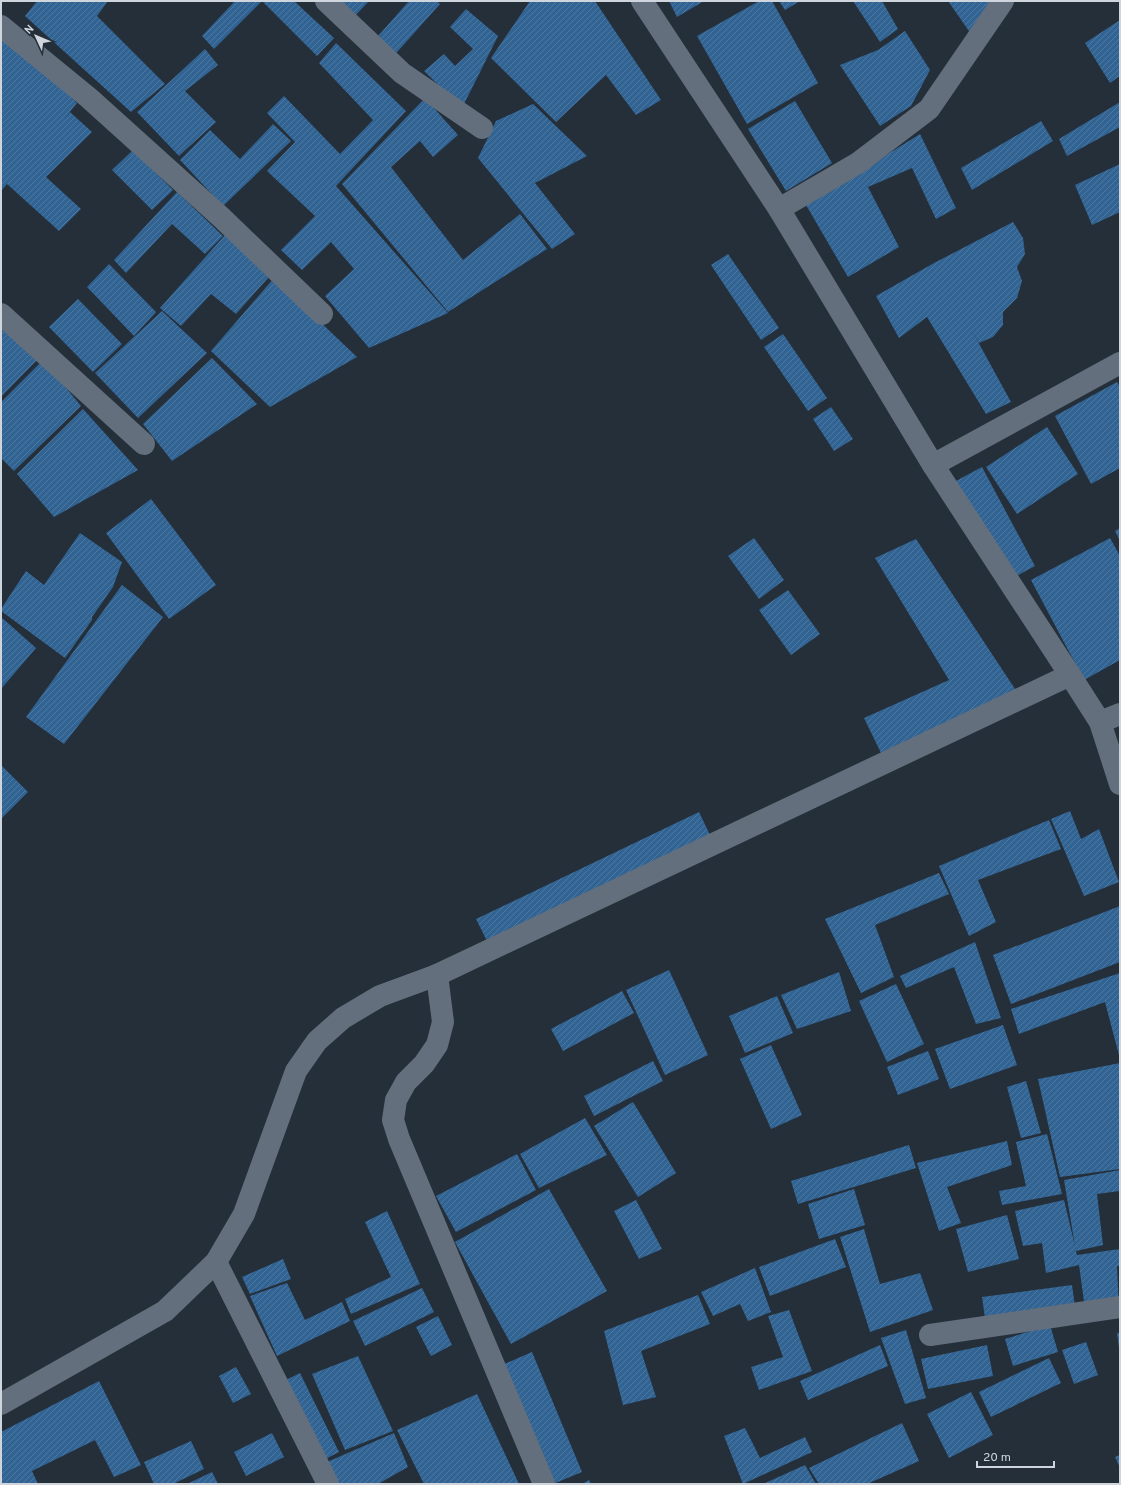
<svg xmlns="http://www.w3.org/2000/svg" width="1121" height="1485" font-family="Overpass,sans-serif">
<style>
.building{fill:url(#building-hatch)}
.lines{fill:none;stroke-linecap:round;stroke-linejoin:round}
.minor{stroke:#636f7c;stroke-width:22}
</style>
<defs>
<pattern id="building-hatch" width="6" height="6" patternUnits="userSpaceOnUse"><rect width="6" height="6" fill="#316393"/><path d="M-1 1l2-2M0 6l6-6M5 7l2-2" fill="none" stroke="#4e78a2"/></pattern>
</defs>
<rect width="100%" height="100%" fill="#242f3a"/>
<g class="building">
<polygon points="37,1 108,1 97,16 165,84 131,112 25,16"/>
<polygon points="235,1 294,1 334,38 317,56 262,1 214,49 202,36"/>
<polygon points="337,1 369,1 354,17"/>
<polygon points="409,1 437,1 440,4 390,60 371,44"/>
<polygon points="530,1 595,1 661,100 636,115 606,75 556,122 491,58"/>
<polygon points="669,1 704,1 677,17"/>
<polygon points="759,1 772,1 818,83 747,124 697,36"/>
<polygon points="779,1 800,1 785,10"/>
<polygon points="853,1 882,1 898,29 880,42"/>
<polygon points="948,1 994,1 971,34"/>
<polygon points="466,9 498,36 462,108 424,71 444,54 455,66 473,49 450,27"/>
<polygon points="1120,20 1120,76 1110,83 1085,43"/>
<polygon points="1,30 77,103 64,119 70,112 92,132 46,177 81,209 59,231 7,184 1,191"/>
<polygon points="905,31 930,70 911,106 880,126 840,65 878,50"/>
<polygon points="336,43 406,111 336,186 448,313 369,348 325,296 354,269 331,242 302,270 281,250 315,216 267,171 295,142 267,113 284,96 340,154 373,120 319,63"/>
<polygon points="205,49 218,65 185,91 216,122 179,156 137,112"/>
<polygon points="425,98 458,135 433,157 420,141 391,167 463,260 520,214 547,249 448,312 342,184"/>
<polygon points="795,101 832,163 786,191 748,129"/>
<polygon points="1120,102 1120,127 1067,156 1059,139"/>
<polygon points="533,104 587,156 535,183 575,234 552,249 478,158 496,121"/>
<polygon points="1041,121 1053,141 972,190 961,168"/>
<polygon points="273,124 291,141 223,206 180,160 210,130 240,159"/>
<polygon points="920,134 956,208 936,219 912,168 868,187 899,247 848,277 806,205"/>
<polygon points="133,150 173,190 152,210 112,170"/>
<polygon points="1120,164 1120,212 1092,225 1075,185"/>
<polygon points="177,192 223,236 205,254 172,224 126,273 114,260"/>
<polygon points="1013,222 1023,238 1025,254 1017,267 1022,281 1017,298 1003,312 1003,325 993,337 979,343 971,329 1011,402 986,414 927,317 899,338 876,296 934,263"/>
<polygon points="225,235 269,277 236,314 211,294 181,326 160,308"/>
<polygon points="728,254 779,328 761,340 711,265"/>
<polygon points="109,264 156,312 134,336 87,287"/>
<polygon points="274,278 357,357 270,407 211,351"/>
<polygon points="78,299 122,344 93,372 49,327"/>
<polygon points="162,311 207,353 138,418 95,373"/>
<polygon points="1,314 42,355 1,397"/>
<polygon points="783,334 827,398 808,411 764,347"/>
<polygon points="212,358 257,404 172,461 143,424"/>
<polygon points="43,360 81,406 14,471 1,458 1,402"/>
<polygon points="1117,382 1120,387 1120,468 1091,484 1055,416"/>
<polygon points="831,407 853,439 834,451 813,419"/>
<polygon points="83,409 138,470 54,517 17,474"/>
<polygon points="1047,427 1078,474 1017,514 986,467"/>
<polygon points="982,467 1035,566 1007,581 954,482"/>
<polygon points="151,499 216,585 169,619 106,533"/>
<polygon points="1120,528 1120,541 1115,531"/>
<polygon points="80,533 122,562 113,587 92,617 92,620 65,658 1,611 1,609 26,571 44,585"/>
<polygon points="754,538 784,580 759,599 728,556"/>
<polygon points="1110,538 1120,556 1120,660 1084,680 1031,580"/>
<polygon points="916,539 1019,695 881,753 864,718 949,680 875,558"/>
<polygon points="122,585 163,617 64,744 26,717"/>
<polygon points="788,590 820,634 791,655 759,610"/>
<polygon points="1,617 36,648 1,689"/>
<polygon points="1,765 28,792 1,819"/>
<polygon points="1070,811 1081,839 1099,829 1119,882 1084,896 1051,819"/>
<polygon points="699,812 710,835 487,941 476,919"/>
<polygon points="1049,820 1061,849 978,880 996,922 969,936 939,866"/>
<polygon points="939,873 949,894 875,925 894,977 861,993 825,919"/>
<polygon points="1120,906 1120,962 1011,1004 993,955"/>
<polygon points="975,942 1001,1018 976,1024 954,967 906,988 900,976"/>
<polygon points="669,970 708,1055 665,1075 626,990"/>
<polygon points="839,972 851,1011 797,1029 781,995"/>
<polygon points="1120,973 1120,1059 1105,1002 1019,1034 1011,1009"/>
<polygon points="896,984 924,1044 887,1062 859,1001"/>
<polygon points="622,991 634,1013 563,1051 551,1029"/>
<polygon points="777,996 793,1033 745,1053 729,1016"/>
<polygon points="1003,1025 1017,1065 950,1089 935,1049"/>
<polygon points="771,1045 802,1115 771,1129 740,1059"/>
<polygon points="928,1051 939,1079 898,1095 887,1067"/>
<polygon points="653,1061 663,1081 594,1116 584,1096"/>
<polygon points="1120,1063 1120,1169 1060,1177 1038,1079"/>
<polygon points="1026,1081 1041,1133 1021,1138 1007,1087"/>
<polygon points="633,1102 676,1173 638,1197 594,1126"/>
<polygon points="585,1118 607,1155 539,1188 520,1154"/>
<polygon points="1047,1134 1062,1194 1002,1205 999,1191 1026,1186 1016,1142"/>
<polygon points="1007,1141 1012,1165 947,1187 961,1223 939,1231 917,1163"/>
<polygon points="909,1145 916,1168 798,1204 791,1181"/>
<polygon points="517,1154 536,1190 456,1232 436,1196"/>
<polygon points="1120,1170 1120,1191 1097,1194 1103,1245 1076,1251 1077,1255 1120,1249 1120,1266 1117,1266 1119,1311 1086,1316 1079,1265 1046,1273 1042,1243 1023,1246 1015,1211 1064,1200 1075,1246 1064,1180"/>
<polygon points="549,1189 607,1291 511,1344 455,1242"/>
<polygon points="854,1189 865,1225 819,1239 808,1204"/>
<polygon points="636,1200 662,1249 639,1259 614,1211"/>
<polygon points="387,1211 420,1284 351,1314 345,1299 391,1277 365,1222"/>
<polygon points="1007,1215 1019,1259 968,1272 956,1229"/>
<polygon points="864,1229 880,1284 920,1273 933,1310 870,1332 840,1237"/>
<polygon points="835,1239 846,1267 770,1296 759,1267"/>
<polygon points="283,1259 291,1279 250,1294 242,1277"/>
<polygon points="755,1268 771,1312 748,1321 740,1304 713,1316 701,1292"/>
<polygon points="287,1283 305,1320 342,1302 350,1321 277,1356 250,1296"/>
<polygon points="1072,1285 1076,1314 986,1325 982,1297"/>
<polygon points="422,1288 434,1312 365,1346 353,1321"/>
<polygon points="698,1295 710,1324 641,1351 656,1397 623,1405 604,1331"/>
<polygon points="789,1310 812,1371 759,1390 751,1367 783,1357 768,1316"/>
<polygon points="438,1316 452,1345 431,1356 416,1327"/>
<polygon points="1050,1325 1058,1352 1013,1366 1005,1339"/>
<polygon points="906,1330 926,1398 905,1404 881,1338"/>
<polygon points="1117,1333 1120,1333 1120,1348 1119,1348"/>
<polygon points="1086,1342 1098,1375 1074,1384 1062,1350"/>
<polygon points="880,1345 888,1366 808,1400 800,1381"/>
<polygon points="987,1345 993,1376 928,1389 921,1359"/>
<polygon points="532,1352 582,1472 553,1484 502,1365"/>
<polygon points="358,1356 393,1431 345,1450 312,1374"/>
<polygon points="1049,1358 1061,1383 991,1417 979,1392"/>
<polygon points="236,1367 251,1394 233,1403 219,1376"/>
<polygon points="300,1373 339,1452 320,1462 280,1383"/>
<polygon points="99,1381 141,1465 114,1477 95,1440 32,1471 38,1484 1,1484 1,1432"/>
<polygon points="971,1392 993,1435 949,1458 927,1414"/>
<polygon points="477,1394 519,1484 424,1484 397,1430"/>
<polygon points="902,1423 919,1461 867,1484 819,1484 809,1468"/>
<polygon points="745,1428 760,1458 805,1437 812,1452 743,1484 724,1436"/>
<polygon points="272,1433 284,1457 246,1476 234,1452"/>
<polygon points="394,1433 408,1467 378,1484 330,1484 320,1465"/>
<polygon points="191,1441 204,1469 173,1484 154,1484 144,1462"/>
<polygon points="1120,1455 1120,1468 1115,1457"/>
<polygon points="805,1465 816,1484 763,1484"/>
<polygon points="212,1472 218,1484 187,1484"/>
<polygon points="589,1480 591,1484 582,1484"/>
</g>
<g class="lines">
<g class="minor">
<polyline points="326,1 402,73 482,128"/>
<polyline points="642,1 779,209 933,465 1070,675 1100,722 1120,784"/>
<polyline points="1,26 89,98 222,218 322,314"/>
<polyline points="779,209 858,163 929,109 1003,1"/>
<polyline points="1,314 144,444"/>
<polyline points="933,465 1120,363"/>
<polyline points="1100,722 1120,714"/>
<polyline points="437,975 443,1022 437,1045 424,1064 406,1082 396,1100 393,1120 399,1139 544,1484"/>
<polyline points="216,1262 328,1484"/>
<polyline points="930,1335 1120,1307"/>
<polyline points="1,1404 165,1311 216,1262 244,1214 296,1071 317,1041 343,1018 380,996 437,975 1070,675"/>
</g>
</g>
<rect width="1121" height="1485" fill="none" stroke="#ced5dc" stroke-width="4"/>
<g transform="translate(36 36) rotate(314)" stroke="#242f3a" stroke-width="3" paint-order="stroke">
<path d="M0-3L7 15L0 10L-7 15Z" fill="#ced5dc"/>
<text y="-6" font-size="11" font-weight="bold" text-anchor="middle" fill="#ced5dc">N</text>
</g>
<path d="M977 1461v6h77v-6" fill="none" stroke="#ced5dc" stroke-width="2"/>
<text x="983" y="1461" font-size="12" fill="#ced5dc" stroke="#242f3a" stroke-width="3" paint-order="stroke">20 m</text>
</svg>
